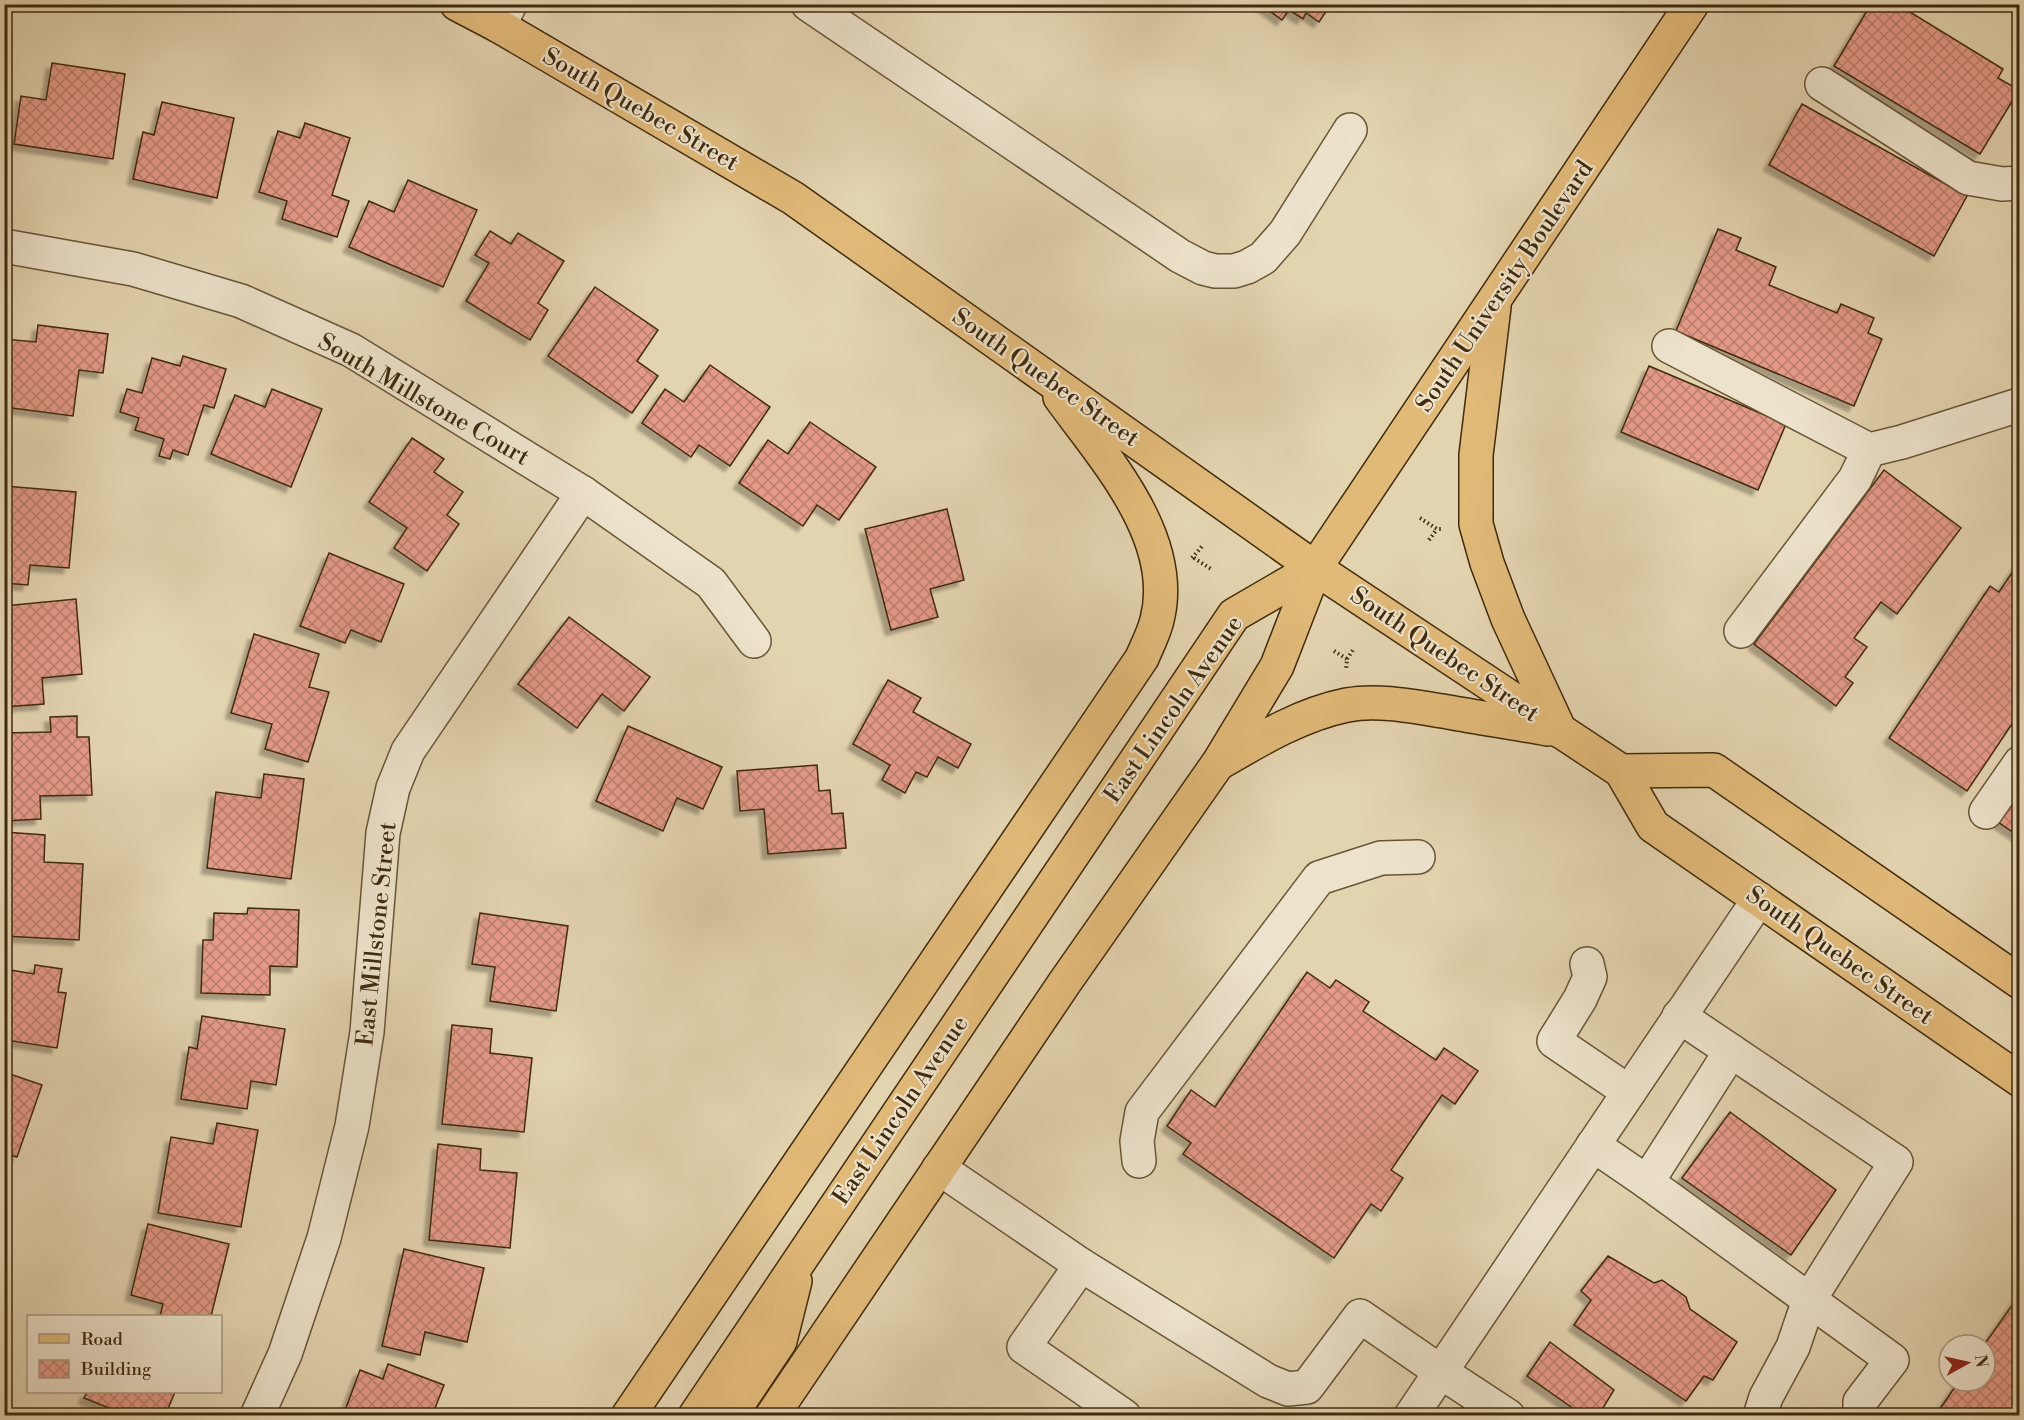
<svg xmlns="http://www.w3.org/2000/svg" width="2024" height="1420" font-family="'Libre Bodoni',serif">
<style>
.building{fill:url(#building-cross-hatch);stroke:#3f2b0e;stroke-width:1.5;filter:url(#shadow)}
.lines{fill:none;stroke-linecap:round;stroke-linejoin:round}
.minor-casing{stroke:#685536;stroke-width:36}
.major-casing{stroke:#3f2b0e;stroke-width:36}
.path{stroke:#3f2b0e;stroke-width:4;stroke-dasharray:1.5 3;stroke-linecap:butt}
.minor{stroke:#ede3cc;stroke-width:33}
.major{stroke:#e2ba78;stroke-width:33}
.labels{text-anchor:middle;stroke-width:4.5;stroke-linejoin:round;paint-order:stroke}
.street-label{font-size:24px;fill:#3f2b0e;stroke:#ede3cc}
</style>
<defs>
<pattern id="building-cross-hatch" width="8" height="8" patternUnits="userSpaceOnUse" patternTransform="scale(1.5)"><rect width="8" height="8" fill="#e59a88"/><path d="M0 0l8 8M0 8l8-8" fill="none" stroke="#bb7e6e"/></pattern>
<filter id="shadow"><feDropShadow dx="-5.5" dy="5.5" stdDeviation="1.5" flood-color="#0004"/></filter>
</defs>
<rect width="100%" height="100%" fill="#e3d4b0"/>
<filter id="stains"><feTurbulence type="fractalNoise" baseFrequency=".00333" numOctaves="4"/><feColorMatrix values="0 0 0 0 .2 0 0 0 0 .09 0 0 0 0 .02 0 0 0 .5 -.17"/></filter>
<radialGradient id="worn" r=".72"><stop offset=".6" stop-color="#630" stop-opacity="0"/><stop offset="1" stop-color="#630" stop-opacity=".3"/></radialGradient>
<g class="building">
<polygon points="1260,4 1331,4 1319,22 1306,13 1303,19 1289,10 1282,20"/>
<polygon points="1871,4 1897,4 2003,69 1998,78 2019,90 1980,154 1834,66"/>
<polygon points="52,63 125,74 113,159 14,144 21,96 46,100"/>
<polygon points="162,102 234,118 217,198 133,179 143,132 154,135"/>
<polygon points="1802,104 1967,196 1934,256 1769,165"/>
<polygon points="305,123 350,138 332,195 349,201 337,237 282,219 287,201 259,192 278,131 300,138"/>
<polygon points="408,180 477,210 443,287 349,247 369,201 394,212"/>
<polygon points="1718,229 1741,238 1736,250 1776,267 1769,285 1837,313 1841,304 1874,318 1868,333 1882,339 1854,406 1676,331"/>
<polygon points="490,231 511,244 518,233 564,261 538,303 548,310 530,340 466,301 489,263 475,255"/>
<polygon points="595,287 658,330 637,361 658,376 632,413 548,356"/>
<polygon points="38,325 108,334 103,373 79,370 73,416 4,407 4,339 36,342"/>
<polygon points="183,356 226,369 214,408 204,405 188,455 173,450 170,459 159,456 164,439 135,430 139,418 120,412 127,389 142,393 152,358 180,366"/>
<polygon points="710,365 770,407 730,466 699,445 691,457 642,423 665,389 684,402"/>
<polygon points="1649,366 1786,424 1758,490 1621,432"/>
<polygon points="272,389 322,409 291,487 211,454 235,395 265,407"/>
<polygon points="810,422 876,467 839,520 817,505 803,526 739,483 768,440 788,454"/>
<polygon points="412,438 444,459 434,472 463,492 447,515 459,524 427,571 394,548 407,528 369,502"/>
<polygon points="1884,470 1961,528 1897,614 1881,602 1854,638 1867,647 1845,677 1853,683 1836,706 1754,644"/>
<polygon points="4,486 76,492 69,568 30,565 28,585 4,583"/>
<polygon points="947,509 964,580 930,589 938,617 891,630 865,529"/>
<polygon points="329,553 404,584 381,642 351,630 345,643 300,626"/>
<polygon points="2020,561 2020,712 1967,791 1889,738 1990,586 1999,592"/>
<polygon points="76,599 82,674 42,678 44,704 4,707 4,606"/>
<polygon points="569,617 650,677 624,711 602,694 577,728 518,684"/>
<polygon points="254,634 319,654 309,687 329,692 308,762 265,749 272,724 231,713"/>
<polygon points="888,680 921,698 913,712 971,744 958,768 938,757 927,777 916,772 905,793 882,780 890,765 853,744"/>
<polygon points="77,716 77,737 89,737 92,795 40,796 41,819 4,821 4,733 51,732 50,717"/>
<polygon points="628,726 722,767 703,809 677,798 663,831 596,801"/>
<polygon points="817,765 819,791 830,790 832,814 843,813 846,848 768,854 764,809 740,811 737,771"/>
<polygon points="264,774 304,779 291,879 207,868 216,792 261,798"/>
<polygon points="2020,791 2020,837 1998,822"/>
<polygon points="4,832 45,835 44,862 83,864 79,940 4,936"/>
<polygon points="248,908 299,910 297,967 270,966 270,995 201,993 203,940 213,940 214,913 247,914"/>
<polygon points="480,913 568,926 556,1011 490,1001 495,967 472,964"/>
<polygon points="35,965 62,969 58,992 66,993 57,1048 6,1040 4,1045 4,969 34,974"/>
<polygon points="1307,972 1330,988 1336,980 1369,1002 1363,1011 1436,1060 1444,1048 1478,1071 1455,1104 1442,1095 1391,1170 1403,1178 1381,1211 1371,1204 1334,1258 1183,1154 1191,1143 1167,1126 1191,1090 1215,1107"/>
<polygon points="202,1016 285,1029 276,1085 251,1081 247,1109 181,1099 189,1047 197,1049"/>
<polygon points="452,1025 492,1029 490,1053 532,1058 524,1132 442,1124"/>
<polygon points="4,1072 42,1085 17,1157 4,1153"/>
<polygon points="1730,1112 1836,1190 1791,1255 1682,1178"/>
<polygon points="217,1123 258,1130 241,1227 158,1213 171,1137 213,1144"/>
<polygon points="438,1144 481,1149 480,1170 517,1173 510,1248 429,1240"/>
<polygon points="148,1224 229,1244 211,1316 160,1316 163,1304 131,1295"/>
<polygon points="404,1249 484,1268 467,1342 425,1332 420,1355 382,1346"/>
<polygon points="1608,1256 1654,1283 1662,1280 1686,1297 1690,1309 1737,1342 1713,1380 1704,1376 1686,1401 1574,1325 1591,1300 1581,1291"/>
<polygon points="2020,1294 2020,1416 1935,1416 1959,1381 1985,1381 1984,1345"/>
<polygon points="1550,1342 1614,1390 1598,1416 1584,1416 1527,1376"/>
<polygon points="388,1364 444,1385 432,1416 343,1416 360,1370 383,1379"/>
<polygon points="87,1392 175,1392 165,1416 117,1416 119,1412 84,1398"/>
</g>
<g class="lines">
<defs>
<g id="minor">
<polyline points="808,4 1180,256 1203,268 1215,271 1234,271 1247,267 1263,258 1285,233 1350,130"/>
<polyline points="499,26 510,4"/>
<polyline points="1822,84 1968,178 2002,184 2020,183"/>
<polyline points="4,246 133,269 241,301 351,350 583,493 711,583 754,641"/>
<polyline points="1669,346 1869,450 1902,442 2019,405"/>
<polyline points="1741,631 1855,479 1869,450"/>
<polyline points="1986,812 2020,763"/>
<polyline points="1587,964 1590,977 1580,999 1554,1041 1629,1092"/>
<polyline points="1679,1016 1896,1162 1809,1300 1793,1347 1766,1397 1760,1416"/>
<polyline points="1593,1145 1647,1182 1892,1360 1860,1402 1860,1416"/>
<polyline points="1139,1161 1137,1141 1142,1112 1319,878 1381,858 1418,857"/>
<polyline points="939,1168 1081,1265 1024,1347 1124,1416"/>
<polyline points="1647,1182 1731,1051"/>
<polyline points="1081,1265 1268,1381 1288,1389 1307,1387 1360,1316 1441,1372 1508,1416"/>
<polyline points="257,1416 285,1354 324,1238 352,1126 367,1032 383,833 393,788 408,751 583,493"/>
<polyline points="1411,1416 1759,899"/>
</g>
<g id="major">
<polyline points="457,4 499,26 793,198 1315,568 1621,771 1653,826 2020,1080"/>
<polyline points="1494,307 1476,455 1476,524 1487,563 1508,619 1560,731"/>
<path d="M 1221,762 C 1260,739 1302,714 1347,705 C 1379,699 1416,707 1448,712 C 1481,718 1515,723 1548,729"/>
<polyline points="1621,771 1714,770 2020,982"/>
<path d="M 628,1416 L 1142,658 C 1147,646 1154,633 1157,620 C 1178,538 1104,458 1060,397"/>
<polyline points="695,1416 1234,615 1315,568"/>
<polyline points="730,1416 780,1341 795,1281"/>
<polyline points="772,1416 1065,982 1219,762 1277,666 1315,568 1692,4"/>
</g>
</defs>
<use href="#minor" class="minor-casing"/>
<use href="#major" class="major-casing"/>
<g class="path">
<polyline points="1420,518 1437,529 1443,529"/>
<polyline points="1429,540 1437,529"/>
<polyline points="1192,558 1203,545"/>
<polyline points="1194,558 1211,569"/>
<polyline points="1334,651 1347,659 1346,670"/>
<polyline points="1347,659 1353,650"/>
</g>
<use href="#minor" class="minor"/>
<use href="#major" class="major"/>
</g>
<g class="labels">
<g class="street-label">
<text transform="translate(641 109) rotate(30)" y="8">South Quebec Street</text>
<text transform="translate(1504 286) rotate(-56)" y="8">South University Boulevard</text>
<text transform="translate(1046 377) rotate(35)" y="8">South Quebec Street</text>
<text transform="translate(424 399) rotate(30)" y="8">South Millstone Court</text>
<text transform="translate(1445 654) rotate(34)" y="8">South Quebec Street</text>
<text transform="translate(1173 709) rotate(-55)" y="8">East Lincoln Avenue</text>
<text transform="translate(376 934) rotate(-84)" y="8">East Millstone Street</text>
<text transform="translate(1840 955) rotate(35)" y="8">South Quebec Street</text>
<text transform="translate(900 1110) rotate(-56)" y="8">East Lincoln Avenue</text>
</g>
</g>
<rect width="2024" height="1420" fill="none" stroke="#e3d4b0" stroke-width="24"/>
<rect x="6" y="6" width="2012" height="1408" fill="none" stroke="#3f2b0e" stroke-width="3"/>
<rect x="12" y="12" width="2000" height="1396" fill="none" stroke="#3f2b0e" stroke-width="1.5"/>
<rect x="27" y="1315" width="195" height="78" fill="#ede3cc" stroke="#a79980" stroke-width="1.5"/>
<rect x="39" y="1334" width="30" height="9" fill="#e2ba78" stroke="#a79980" stroke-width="1.5"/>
<text x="81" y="1345" font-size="18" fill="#3f2b0e">Road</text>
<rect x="39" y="1360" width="30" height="18" fill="url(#building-cross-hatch)" stroke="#a79980" stroke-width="1.5"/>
<text x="81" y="1375" font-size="18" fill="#3f2b0e">Building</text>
<g transform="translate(1967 1363) rotate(82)"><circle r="28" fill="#ede3cc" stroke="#a79980" stroke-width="1.5"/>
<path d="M0-4.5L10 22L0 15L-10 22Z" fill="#8f2418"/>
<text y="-9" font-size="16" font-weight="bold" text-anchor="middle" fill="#3f2b0e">N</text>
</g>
<rect width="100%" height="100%" filter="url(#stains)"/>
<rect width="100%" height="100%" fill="url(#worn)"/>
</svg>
